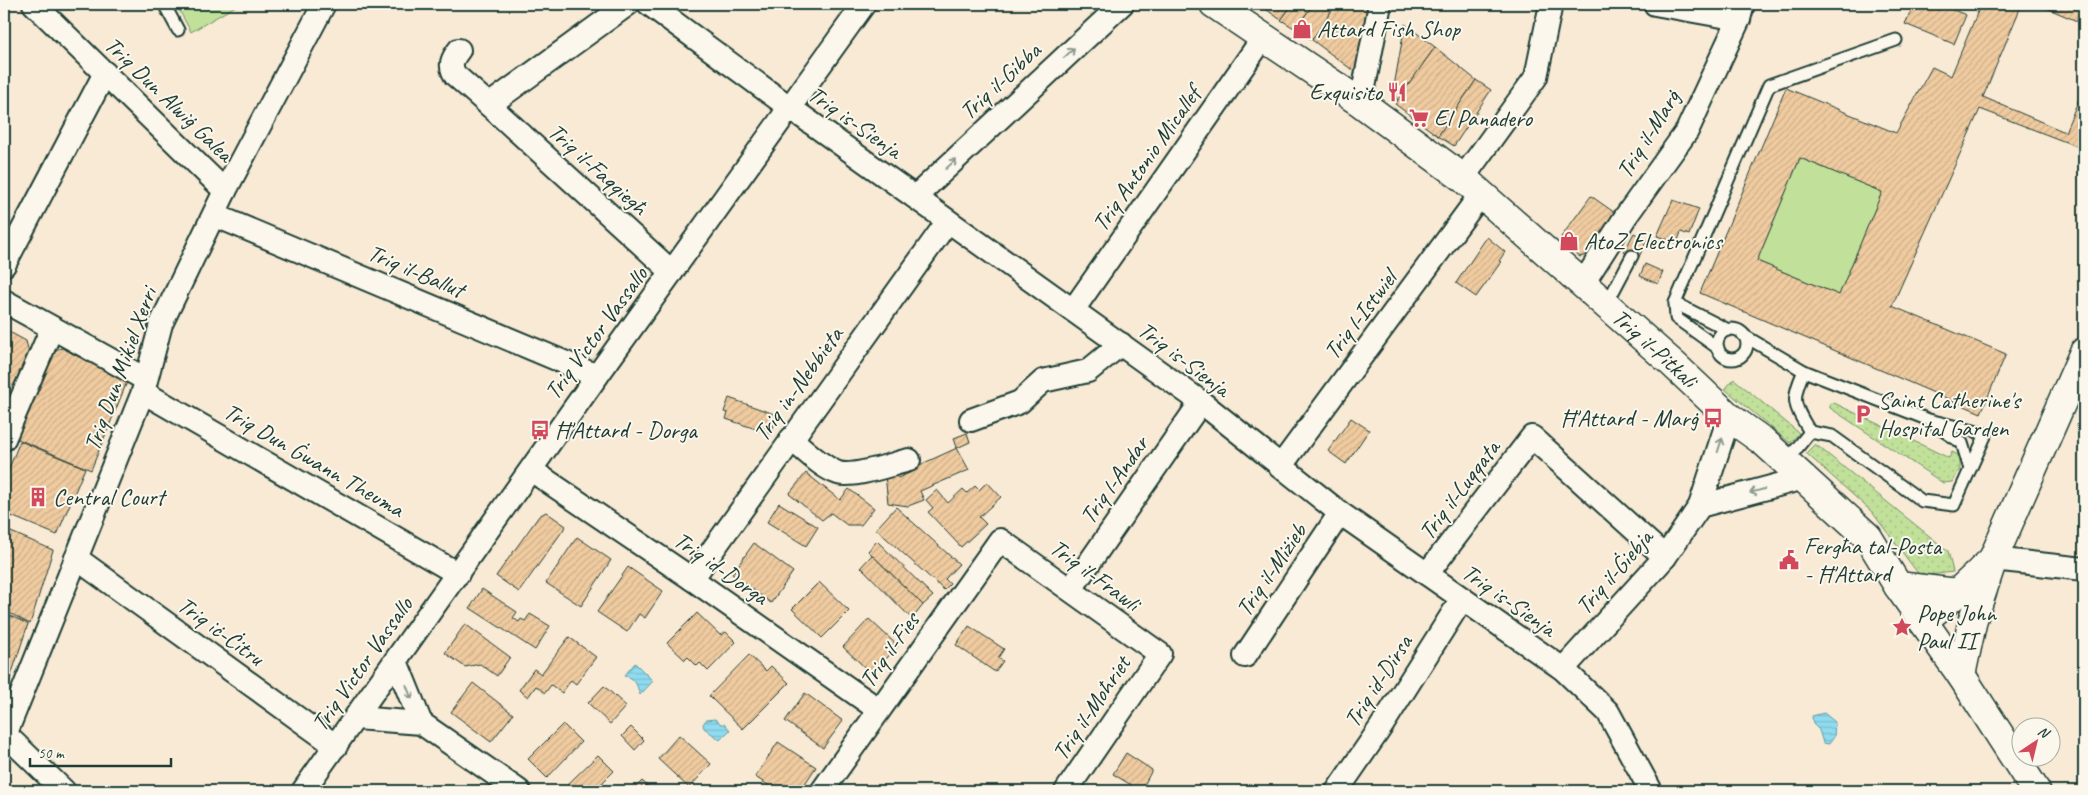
<svg xmlns="http://www.w3.org/2000/svg" width="2088" height="795" font-family="Caveat,sans-serif">
<style>
.grass{fill:url(#grass-dots);stroke:#708f67}
.garden{fill:#c1e19a;stroke:#708f67}
.water{fill:url(#water-rules);stroke:#629ca5}
.building{fill:url(#building-hatch);stroke:#1f3d34;fill-rule:evenodd}
.lines{fill:none;stroke-linecap:round;stroke-linejoin:round}
.service-casing{stroke:#1f3d34;stroke-width:15}
.minor-casing{stroke:#1f3d34;stroke-width:26}
.tertiary-casing{stroke:#1f3d34;stroke-width:31}
.service{stroke:#fbf7ec;stroke-width:11}
.minor{stroke:#fbf7ec;stroke-width:22}
.tertiary{stroke:#fbf7ec;stroke-width:28}
.oneway{stroke:#8d9a90}
.labels{text-anchor:middle;stroke-width:4;stroke-linejoin:round;paint-order:stroke}
.poi-label{font-size:24px;fill:#1f3d34;stroke:#fbf7ec;text-anchor:start}
.street-label{font-size:24px;fill:#1f3d34;stroke:#fbf7ec}
</style>
<defs>
<pattern id="grass-dots" width="8" height="8" patternUnits="userSpaceOnUse" patternTransform="scale(1.25)"><rect width="8" height="8" fill="#c1e19a"/><path d="M2 2h.1M6 6h.1" fill="none" stroke="#a5c285" stroke-width="1.8" stroke-linecap="round"/></pattern>
<pattern id="water-rules" width="6" height="5" patternUnits="userSpaceOnUse" patternTransform="scale(1.25)"><rect width="6" height="5" fill="#8fdbf0"/><path d="M0 2.5h6" fill="none" stroke="#7bbdce"/></pattern>
<pattern id="building-hatch" width="6" height="6" patternUnits="userSpaceOnUse" patternTransform="scale(1.25)"><rect width="6" height="6" fill="#f0cba0"/><path d="M-1 1l2-2M0 6l6-6M5 7l2-2" fill="none" stroke="#cdaf8a"/></pattern>
</defs>
<rect width="100%" height="100%" fill="#f8ead5"/>
<filter id="ink" filterUnits="userSpaceOnUse"><feTurbulence type="fractalNoise" baseFrequency=".02" numOctaves="2"/><feDisplacementMap in="SourceGraphic" scale="10" xChannelSelector="R" yChannelSelector="G"/><feConvolveMatrix kernelMatrix="1 2 1 2 8 2 1 2 1" color-interpolation-filters="sRGB"/></filter>
<g filter="url(#ink)">
<g class="grass">
<polygon points="1734,379 1799,433 1790,443 1725,389"/>
<polygon points="1832,402 1949,458 1952,452 1960,456 1960,469 1952,482 1943,483 1830,408 1830,404"/>
<polygon points="1815,444 1948,551 1953,572 1920,576 1872,512 1806,453"/>
</g>
<g class="garden">
<polygon points="176,4 239,4 191,32"/>
<polygon points="1800,158 1882,192 1839,295 1757,261"/>
</g>
<g class="water">
<path d="M 635,663 L 653,681 L 640,695 C 637,685 635,677 624,676 Z"/>
<polygon points="1824,713 1835,722 1834,737 1829,744 1823,743 1819,730 1813,724 1812,716"/>
<polygon points="715,719 721,724 725,724 730,730 720,740 704,728 703,724 706,720"/>
</g>
<g class="building">
<polygon points="1257,4 1271,4 1267,10"/>
<polygon points="1271,4 1293,4 1281,20 1267,10"/>
<polygon points="1293,4 1313,4 1296,29 1281,20"/>
<polygon points="1313,4 1336,4 1312,40 1296,29"/>
<polygon points="1336,4 1369,4 1359,68 1351,69 1312,40"/>
<polygon points="1914,4 1924,4 1939,10 1941,5 1966,15 1954,44 1905,24"/>
<path d="M 1981,4 L 2022,4 L 1983,97 L 2065,132 L 2084,87 L 2084,149 L 1980,109 L 1892,306 L 2006,354 L 1981,413 L 1700,293 L 1786,88 L 1896,133 L 1932,67 L 1951,76 ZM 1800,158 L 1882,192 L 1839,295 L 1757,261 Z"/>
<polygon points="2037,4 2084,4 2084,24"/>
<polygon points="1405,24 1435,47 1398,101 1393,92"/>
<polygon points="1435,47 1476,80 1438,136 1395,104"/>
<polygon points="1476,80 1491,90 1454,146 1438,136"/>
<polygon points="1591,196 1618,215 1590,254 1580,257 1559,240"/>
<polygon points="1673,200 1699,209 1689,235 1681,232 1677,243 1657,236"/>
<polygon points="1634,233 1647,240 1638,259 1624,252"/>
<polygon points="1487,237 1505,252 1499,261 1501,262 1476,297 1456,283"/>
<polygon points="1645,264 1663,272 1658,284 1640,276"/>
<polygon points="4,329 26,341 29,353 4,418"/>
<polygon points="62,348 127,382 91,470 13,437 51,351"/>
<polygon points="729,398 777,415 771,434 726,419 728,413 724,412"/>
<polygon points="2084,414 2084,430 2077,426"/>
<polygon points="1351,418 1369,430 1346,464 1328,451"/>
<polygon points="537,425 541,428 535,437 531,434"/>
<polygon points="967,433 970,442 957,448 954,438"/>
<polygon points="20,441 85,468 57,535 4,513 4,481"/>
<polygon points="957,448 969,470 920,491 924,500 908,506 888,503 885,475 891,470 898,478 914,471 913,468"/>
<polygon points="806,473 840,500 849,489 874,508 861,525 847,525 831,513 822,520 789,494"/>
<polygon points="987,482 1001,497 979,517 986,524 961,547 928,512 933,508 926,500 937,490 948,503 963,489 967,493 975,486 979,490"/>
<polygon points="779,503 818,527 806,546 767,522"/>
<polygon points="896,507 959,564 945,579 950,584 944,590 876,529"/>
<polygon points="546,512 566,526 519,592 496,576 539,516"/>
<polygon points="4,529 53,550 30,624 4,610"/>
<polygon points="577,537 611,560 581,606 546,583"/>
<polygon points="877,541 933,596 923,605 868,551"/>
<polygon points="754,543 793,572 771,603 732,574"/>
<polygon points="872,555 923,605 912,619 861,567"/>
<polygon points="628,567 663,591 645,618 639,614 627,632 597,612"/>
<polygon points="819,582 849,611 822,638 792,609"/>
<polygon points="482,589 517,612 513,618 519,622 521,619 525,621 530,614 550,626 535,650 470,608"/>
<polygon points="4,613 28,624 4,697"/>
<polygon points="697,613 720,635 726,632 736,642 708,671 700,663 697,666 688,657 685,660 667,643"/>
<polygon points="869,619 898,646 872,674 843,647"/>
<polygon points="465,624 510,657 497,676 480,664 465,667 445,653"/>
<polygon points="969,626 1004,649 998,658 1003,661 995,672 956,645"/>
<polygon points="569,637 596,657 576,684 571,680 562,693 551,685 545,693 536,686 528,697 519,690 534,669 541,674"/>
<polygon points="749,655 766,671 771,666 789,683 743,729 709,696"/>
<polygon points="473,683 513,714 491,742 451,712"/>
<polygon points="604,686 626,706 610,724 588,703"/>
<polygon points="805,693 843,721 823,748 785,721"/>
<polygon points="563,724 581,742 547,778 528,759"/>
<polygon points="631,727 644,740 635,750 622,736"/>
<polygon points="679,735 711,764 689,788 658,759"/>
<polygon points="778,742 816,767 800,791 778,791 755,777"/>
<polygon points="1126,753 1152,770 1141,791 1113,774"/>
<polygon points="598,755 614,771 594,791 568,791 564,788"/>
<polygon points="642,781 653,791 632,791"/>
</g>
<g class="lines">
<defs>
<g id="service">
<polyline points="164,4 178,30"/>
<polyline points="1675,303 1728,330"/>
<polyline points="1606,305 1632,256"/>
<circle cx="1732" cy="344" r="15"/>
<polyline points="1743,335 1804,371"/>
<polyline points="1718,348 1676,318 1675,303 1769,85 1896,40"/>
<path d="M 1804,371 L 1929,420 L 1986,434 L 1954,505 L 1922,501 L 1832,436 L 1810,432 C 1794,405 1790,401 1804,371 Z"/>
<polyline points="1935,425 1962,443 1970,469"/>
<polyline points="1785,463 1810,432"/>
</g>
<g id="minor">
<polyline points="34,4 225,191"/>
<polyline points="628,4 489,105 672,272"/>
<polyline points="649,4 789,107 1201,402 1340,513 1563,669 1608,712 1651,791"/>
<polyline points="1655,4 1739,19"/>
<path d="M 459,50 C 452,59 449,65 455,75 L 489,105"/>
<polyline points="1361,103 1380,4"/>
<polyline points="1463,178 1536,77 1551,4"/>
<polyline points="915,197 1122,4"/>
<polyline points="214,215 597,376"/>
<polyline points="4,265 105,73"/>
<polyline points="1582,285 1626,216 1687,131 1739,19 1743,4"/>
<polyline points="4,301 145,379"/>
<polyline points="1073,310 1263,38"/>
<polyline points="143,392 458,574"/>
<polyline points="971,420 1020,402 1043,381 1088,371 1121,344"/>
<polyline points="4,439 52,328"/>
<path d="M 791,439 C 805,450 821,467 838,473 C 854,478 892,464 909,460"/>
<polyline points="1280,467 1481,194"/>
<polyline points="531,470 692,579 879,710"/>
<polyline points="1700,506 1804,478"/>
<polyline points="76,558 336,746"/>
<polyline points="1993,559 2084,569"/>
<polyline points="1427,574 1532,437 1665,557"/>
<polyline points="692,579 948,221"/>
<polyline points="1071,589 1201,402"/>
<polyline points="1245,656 1340,513"/>
<polyline points="396,661 421,723"/>
<polyline points="1563,669 1665,557 1700,506 1729,417"/>
<polyline points="356,718 421,723 519,791"/>
<polyline points="4,733 64,791"/>
<polyline points="4,738 143,392 161,324 225,191 324,4"/>
<polyline points="303,791 597,376 864,4"/>
<polyline points="822,791 1000,540 1160,654 1066,791"/>
<polyline points="1337,791 1381,727 1462,599"/>
</g>
<g id="tertiary">
<path id="s1" d="M 1214,4 L 1361,103 L 1463,178 L 1673,364 L 1729,417 L 1764,442 L 1868,537 L 1898,586 L 1961,675 L 2036,791"/>
<polyline points="1898,586 1957,593"/>
<polyline points="1923,621 1957,593 1990,562"/>
<polyline points="1961,675 1973,619 1993,559 2084,352"/>
</g>
</defs>
<use href="#service" class="service-casing"/>
<use href="#minor" class="minor-casing"/>
<use href="#tertiary" class="tertiary-casing"/>
<use href="#service" class="service"/>
<use href="#minor" class="minor"/>
<use href="#tertiary" class="tertiary"/>
</g>
<defs><path id="oneway-shaft" d="M-6 0H5M1.5-3L5.5 0L1.5 3" fill="none" stroke-width="1.6" stroke-linecap="round" stroke-linejoin="round" transform="scale(1.25)"/></defs>
<g class="oneway">
<use href="#oneway-shaft" transform="translate(1069 53) rotate(-43)"/>
<use href="#oneway-shaft" transform="translate(951 164) rotate(-43)"/>
<use href="#oneway-shaft" transform="translate(1720 445) rotate(-72)"/>
<use href="#oneway-shaft" transform="translate(1757 491) rotate(165)"/>
<use href="#oneway-shaft" transform="translate(409 692) rotate(69)"/>
</g>
</g>
<defs>
<symbol id="shop-bare" viewBox="-9 -9 18 18"><path d="M-5-2.5h2.3a2.7 3.5 0 0 1 5.4 0H5L5.5 6h-11ZM-1.5-2.5h3a1.5 2.3 0 0 0-3 0Z" fill="#d1495b" stroke="#fbf7ec" stroke-width="2.5" paint-order="stroke"/></symbol>
<symbol id="restaurant-bare" viewBox="-9 -9 18 18"><path d="M-5-6h1v4h1v-4h1v4h1v-4h1v5L-1.5 .5V6h-2V.5L-5-1ZM5-6V6H3V1.5H1.5Q1.5-4 5-6Z" fill="#d1495b" stroke="#fbf7ec" stroke-width="2.5" paint-order="stroke"/></symbol>
<symbol id="supermarket-bare" viewBox="-9 -9 18 18"><path d="M-6-5.5h2.5l.6 2H6L4.5 2H-2.5L-4.4-4H-6ZM-1.5 3.2a1.3 1.3 0 1 0 .1 0ZM3 3.2a1.3 1.3 0 1 0 .1 0Z" fill="#d1495b" stroke="#fbf7ec" stroke-width="2.5" paint-order="stroke"/></symbol>
<symbol id="parking-bare" viewBox="-9 -9 18 18"><path d="M-3.5-5.5H1a3.5 3.5 0 0 1 0 7H-1V5.5H-3.5ZM-1-3.4V-.6H.8a1.4 1.4 0 0 0 0-2.8Z" fill="#d1495b" stroke="#fbf7ec" stroke-width="2.5" paint-order="stroke"/></symbol>
<symbol id="bus-bare" viewBox="-9 -9 18 18"><path d="M-5-6H5V4H4V6H2V4H-2V6H-4V4H-5ZM-3.5-4V0h7V-4ZM-3.5 1.2v1.5H-2V1.2ZM2 1.2v1.5H3.5V1.2Z" fill="#d1495b" stroke="#fbf7ec" stroke-width="2.5" paint-order="stroke"/></symbol>
<symbol id="building-bare" viewBox="-9 -9 18 18"><path d="M-4-6H4V6H1V3H-1V6H-4ZM-2.5-4.3h1.7v1.8h-1.7ZM.8-4.3h1.7v1.8H.8ZM-2.5-1h1.7V.8h-1.7ZM.8-1h1.7V.8H.8Z" fill="#d1495b" stroke="#fbf7ec" stroke-width="2.5" paint-order="stroke"/></symbol>
<symbol id="civic-bare" viewBox="-9 -9 18 18"><path d="M-.6-6.5H3V-4.5H.6V-3L4-1V1h2V6H-6V1h2V-1L-.6-3ZM-1.2 2.5V6h2.4V2.5Z" fill="#d1495b" stroke="#fbf7ec" stroke-width="2.5" paint-order="stroke"/></symbol>
<symbol id="sight-bare" viewBox="-9 -9 18 18"><path d="M0-6L1.8-2.2L6-1.7L2.9 1.2L3.7 5.4L0 3.3L-3.7 5.4L-2.9 1.2L-6-1.7L-1.8-2.2Z" fill="#d1495b" stroke="#fbf7ec" stroke-width="2.5" paint-order="stroke"/></symbol>
</defs>
<g fill-rule="evenodd">
<use href="#shop-bare" x="1288" y="15" width="28" height="28"/>
<use href="#restaurant-bare" x="1383" y="78" width="28" height="28"/>
<use href="#supermarket-bare" x="1405" y="104" width="28" height="28"/>
<use href="#shop-bare" x="1555" y="227" width="28" height="28"/>
<use href="#parking-bare" x="1849" y="400" width="28" height="28"/>
<use href="#bus-bare" x="1699" y="404" width="28" height="28"/>
<use href="#bus-bare" x="526" y="416" width="28" height="28"/>
<use href="#building-bare" x="24" y="483" width="28" height="28"/>
<use href="#civic-bare" x="1775" y="546" width="28" height="28"/>
<use href="#sight-bare" x="1888" y="613" width="28" height="28"/>
</g>
<g class="labels">
<g class="poi-label">
<text x="1317" y="37">Attard Fish Shop</text>
<text x="1382" y="100" text-anchor="end">Exquisito</text>
<text x="1434" y="126">El Panadero</text>
<text x="1584" y="249">AtoZ Electronics</text>
<text x="1878" y="408">Saint Catherine's<tspan x="1878" dy="28">Hospital Garden</tspan></text>
<text x="1698" y="426" text-anchor="end">Ħ'Attard - Marġ</text>
<text x="555" y="438">Ħ'Attard - Dorga</text>
<text x="53" y="505">Central Court</text>
<text x="1804" y="554">Fergħa tal-Posta<tspan x="1804" dy="28">- Ħ'Attard</tspan></text>
<text x="1917" y="621">Pope John<tspan x="1917" dy="28">Paul II</tspan></text>
</g>
<g class="street-label">
<text transform="translate(1000 81) rotate(-43)" y="8">Triq il-Gibba</text>
<text transform="translate(169 99) rotate(44)" y="8">Triq Dun Alwiġ Galea</text>
<text transform="translate(855 122) rotate(35)" y="8">Triq is-Sienja</text>
<text transform="translate(1648 134) rotate(-58)" y="8">Triq il-Marġ</text>
<text transform="translate(1146 159) rotate(-55)" y="8">Triq Antonio Micallef</text>
<text transform="translate(598 169) rotate(42)" y="8">Triq il-Faqqiegħ</text>
<text transform="translate(416 271) rotate(23)" y="8">Triq il-Ballut</text>
<text transform="translate(1360 315) rotate(-53)" y="8">Triq l-Istwiel</text>
<text transform="translate(596 333) rotate(-54)" y="8">Triq Victor Vassallo</text>
<text dy="8" stroke="none"><textPath href="#s1" startOffset="560">Triq il-Pitkali</textPath></text>
<text transform="translate(1184 359) rotate(37)" y="8">Triq is-Sienja</text>
<text transform="translate(120 369) rotate(-70)" y="8">Triq Dun Mikiel Xerri</text>
<text transform="translate(798 384) rotate(-54)" y="8">Triq in-Nebbieta</text>
<text transform="translate(314 460) rotate(30)" y="8">Triq Dun Ġwann Theuma</text>
<text transform="translate(1114 480) rotate(-55)" y="8">Triq l-Andar</text>
<text transform="translate(1459 490) rotate(-53)" y="8">Triq il-Luqqata</text>
<text transform="translate(721 568) rotate(35)" y="8">Triq id-Dorga</text>
<text transform="translate(1271 570) rotate(-56)" y="8">Triq il-Miżieb</text>
<text transform="translate(1614 572) rotate(-49)" y="8">Triq il-Ġiebja</text>
<text transform="translate(1095 575) rotate(36)" y="8">Triq il-Frawli</text>
<text transform="translate(1509 600) rotate(35)" y="8">Triq is-Sienja</text>
<text transform="translate(221 631) rotate(36)" y="8">Triq iċ-Ċitru</text>
<text transform="translate(889 650) rotate(-55)" y="8">Triq il-Fies</text>
<text transform="translate(362 664) rotate(-55)" y="8">Triq Victor Vassallo</text>
<text transform="translate(1378 681) rotate(-57)" y="8">Triq id-Dirsa</text>
<text transform="translate(1091 708) rotate(-56)" y="8">Triq il-Moħriet</text>
</g>
</g>
<rect width="2088" height="795" fill="none" stroke="#fbf7ec" stroke-width="20"/>
<rect x="10" y="10" width="2068" height="775" fill="none" stroke="#1f3d34" stroke-width="2" filter="url(#ink)"/>
<g transform="translate(2036 742) rotate(35)"><circle r="24" fill="#fbf7ec" stroke="#a3ada2"/>
<path d="M0-4L9 19L0 12L-9 19Z" fill="#d1495b"/>
<text y="-8" font-size="14" font-weight="bold" text-anchor="middle" fill="#1f3d34">N</text>
</g>
<path d="M30 758v8h141v-8" fill="none" stroke="#1f3d34" stroke-width="2.5"/>
<text x="38" y="758" font-size="15" fill="#1f3d34" stroke="#fbf7ec" stroke-width="4" paint-order="stroke">50 m</text>
</svg>
